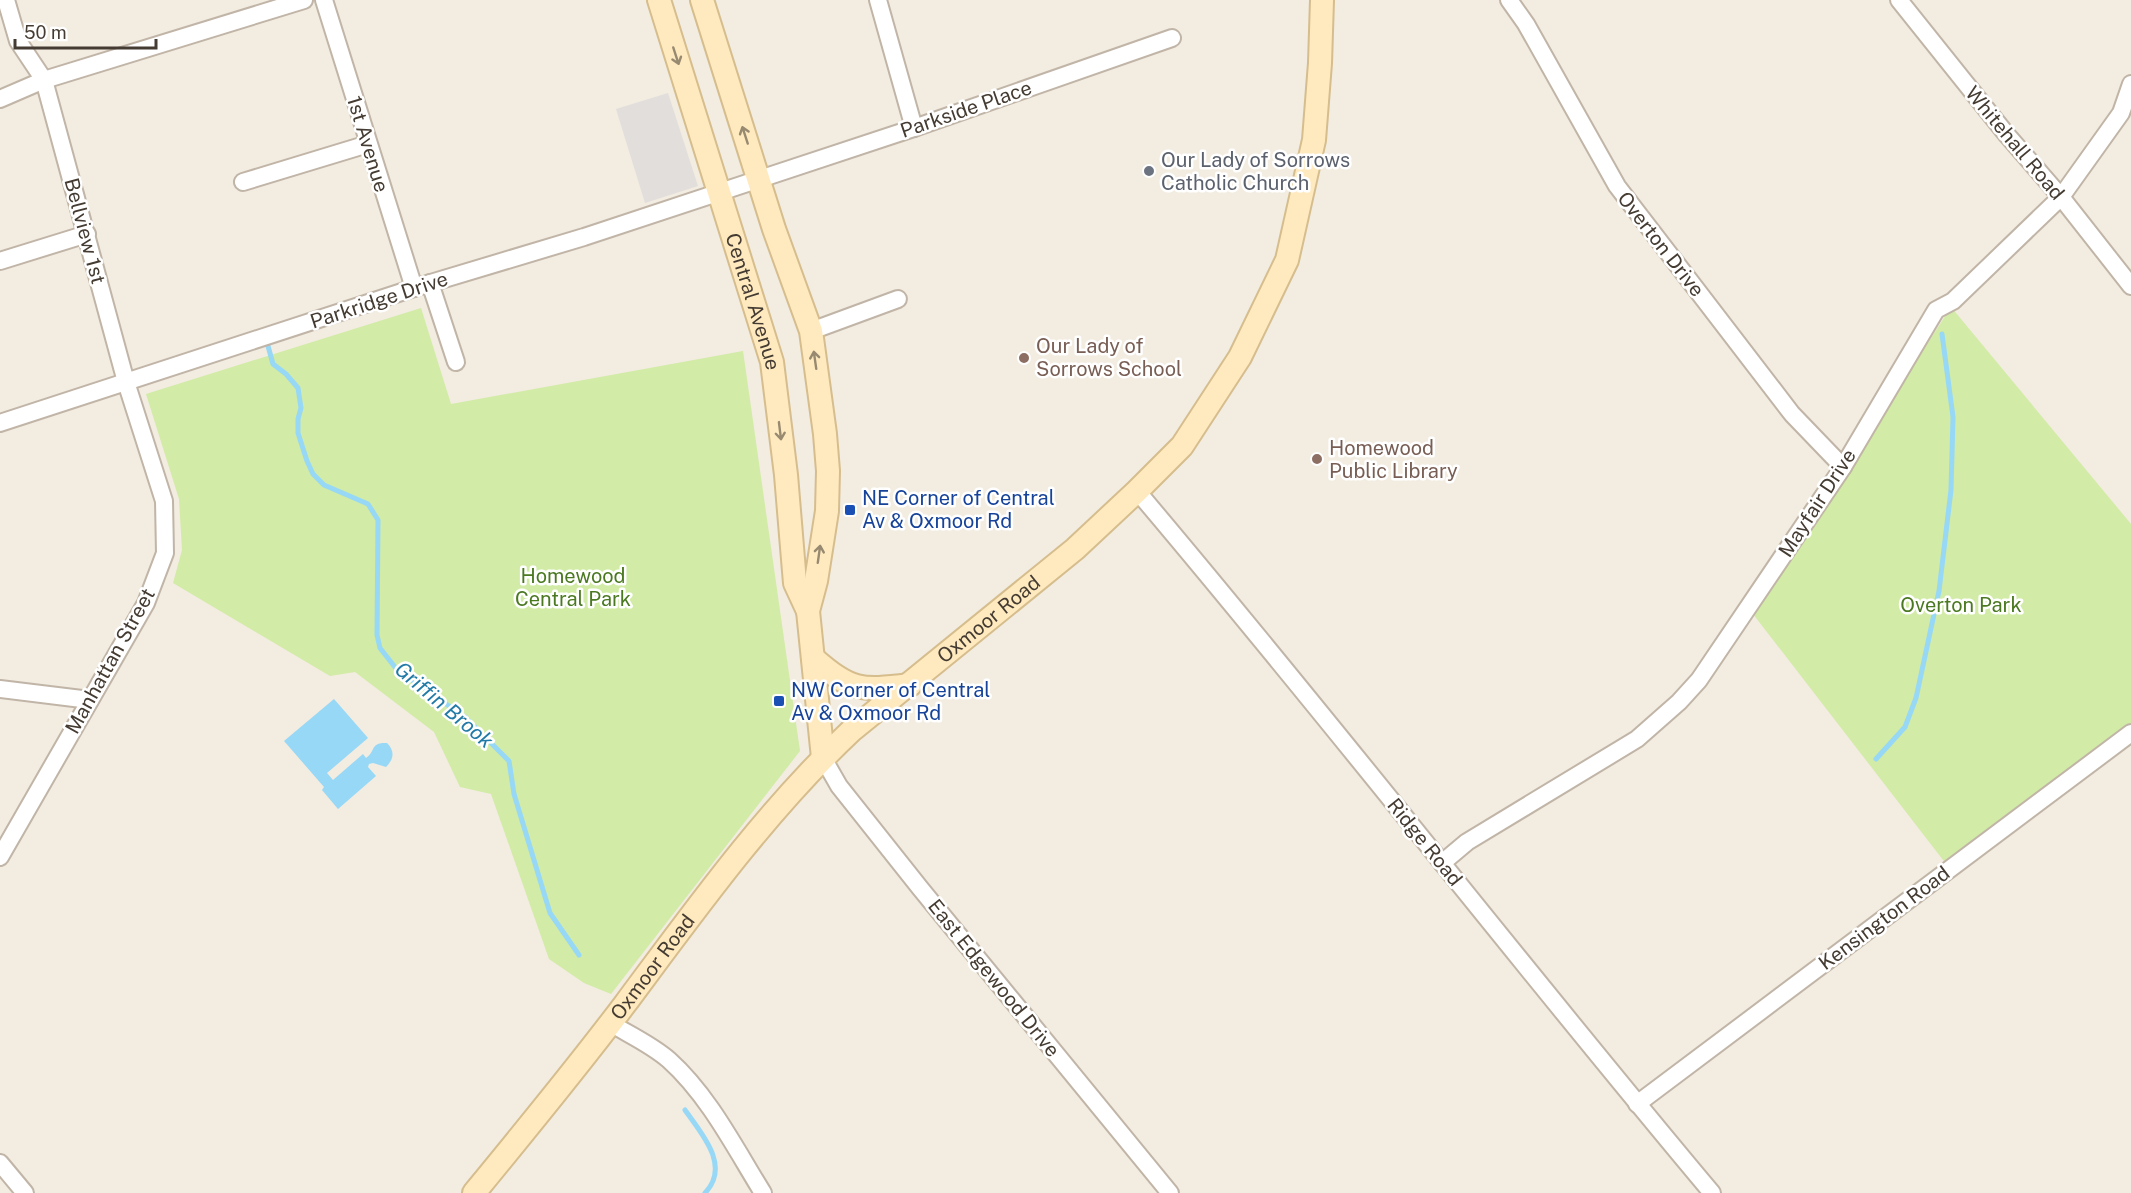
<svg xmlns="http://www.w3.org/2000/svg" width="2131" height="1193" font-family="'Public Sans',sans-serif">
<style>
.green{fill:#d2eba6}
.parking{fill:#e2dedb}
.water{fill:#97d8f6}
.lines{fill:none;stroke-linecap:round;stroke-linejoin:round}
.stream{stroke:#97d8f6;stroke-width:5}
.street-casing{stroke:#c1b5a7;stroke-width:20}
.secondary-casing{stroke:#d6bd8d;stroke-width:26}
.street{stroke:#fff;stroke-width:16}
.secondary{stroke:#ffeabf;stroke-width:22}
.oneway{stroke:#988a71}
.worship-dot{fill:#6b7280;stroke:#fff;stroke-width:2}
.education-dot{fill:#8d6e63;stroke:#fff;stroke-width:2}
.transit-dot{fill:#1a4fb4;stroke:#fff;stroke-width:2}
.labels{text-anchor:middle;stroke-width:5;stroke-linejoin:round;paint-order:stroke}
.street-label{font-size:20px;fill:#443b32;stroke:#fff}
.worship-label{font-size:20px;fill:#5b616d;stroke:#fff;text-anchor:start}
.education-label{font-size:20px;fill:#785e54;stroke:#fff;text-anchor:start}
.transit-label{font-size:20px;fill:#164399;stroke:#fff;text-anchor:start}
.park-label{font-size:20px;fill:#4b7921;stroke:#fff}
.water-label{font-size:21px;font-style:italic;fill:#227aa6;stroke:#fff}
</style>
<rect width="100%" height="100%" fill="#f2ece1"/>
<g class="green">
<polygon points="1951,307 2131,524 2131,733 1950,869 1753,614"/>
<polygon points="421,308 451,404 743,351 800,751 611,994 584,983 549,959 491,794 460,787 434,732 355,672 330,676 173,583 182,550 179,499 146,394"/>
</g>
<polygon class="parking" points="668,93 698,186 645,203 616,109"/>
<path class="water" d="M 334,699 L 368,738 L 327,773 L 333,780 L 363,754 L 366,758 C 376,751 370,742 387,743 C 395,751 394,759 386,767 L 373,763 L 369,764 L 368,767 L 376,776 L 338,809 L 322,790 L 324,787 L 284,741 Z"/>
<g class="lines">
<g class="stream">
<polyline points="268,346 273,364 286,374 298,388 301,408 298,419 298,433 307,461 313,474 324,485 368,504 378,520 377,635 380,648 398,671 465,717 509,761 514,794 550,913 579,955"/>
<polyline points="1876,759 1905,727 1916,698 1939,591 1951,490 1953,417 1942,334"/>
<path d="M 685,1110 C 702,1134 731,1166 705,1193"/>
</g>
<defs>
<g id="street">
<polyline points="324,0 414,288"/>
<polyline points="878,0 914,128"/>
<polyline points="1509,0 1526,24 1617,186 1792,414 1843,467"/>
<polyline points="1899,0 2007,135 2061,197 2131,286"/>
<polyline points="0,99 44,80 304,0"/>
<polyline points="243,182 368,144"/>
<polyline points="0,261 87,234"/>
<polyline points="430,283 456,362"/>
<polyline points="811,331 898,299"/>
<polyline points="0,423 414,288 584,237 914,128 1172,38"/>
<path d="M 1137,491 C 1333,722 1517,961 1712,1193"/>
<polyline points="0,689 90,700"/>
<polyline points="823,758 839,786 920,888 1170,1193"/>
<polyline points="0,857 146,603 165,553 164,501 126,382 44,80 18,41 6,0"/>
<polyline points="1442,863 1467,842 1637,739 1679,702 1699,680 1843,467 1936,310 1953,301 2061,197 2121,113 2131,84"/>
<path d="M 610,1023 C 630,1035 652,1045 669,1060 C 709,1096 735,1148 763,1193"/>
<polyline points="1637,1104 2131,733"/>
<polyline points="0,1163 25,1193"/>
</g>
<g id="secondary">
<path id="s1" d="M 659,0 L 772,362 L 786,475 L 795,583 L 808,611"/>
<polyline points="702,0 774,229 811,331 825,434 828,471 827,511 816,581 808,611 823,758"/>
<path d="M 813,658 C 851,691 860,691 910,685"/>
<path id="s2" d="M 474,1193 C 525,1131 576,1069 625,1004 C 695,910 765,812 851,731 L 1075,549 L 1137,491 L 1182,446 L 1240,357 L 1287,260 L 1314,140 L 1320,63 L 1322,0"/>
</g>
</defs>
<use href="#street" class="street-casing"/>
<use href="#secondary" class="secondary-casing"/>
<use href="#street" class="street"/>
<use href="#secondary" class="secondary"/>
</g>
<defs><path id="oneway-shaft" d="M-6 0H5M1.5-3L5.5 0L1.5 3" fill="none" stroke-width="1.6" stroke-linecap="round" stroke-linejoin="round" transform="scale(1.5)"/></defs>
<g class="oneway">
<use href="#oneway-shaft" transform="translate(676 56) rotate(72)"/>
<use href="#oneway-shaft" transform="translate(745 135) rotate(-108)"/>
<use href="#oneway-shaft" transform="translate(815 360) rotate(-98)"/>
<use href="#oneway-shaft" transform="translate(780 431) rotate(83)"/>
<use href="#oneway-shaft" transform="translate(819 554) rotate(-82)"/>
</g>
<circle class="worship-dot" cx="1149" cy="171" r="6"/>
<g class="education-dot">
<circle cx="1024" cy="358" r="6"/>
<circle cx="1317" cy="459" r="6"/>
</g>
<g class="transit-dot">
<rect x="844" y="504" width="12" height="12" rx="3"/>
<rect x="773" y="695" width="12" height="12" rx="3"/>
</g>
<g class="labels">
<g class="street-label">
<text transform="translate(966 109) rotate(-19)" y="7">Parkside Place</text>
<text transform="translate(2015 143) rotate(50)" y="7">Whitehall Road</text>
<text transform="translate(368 144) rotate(73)" y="7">1st Avenue</text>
<text transform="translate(85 231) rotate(75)" y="7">Bellview 1st</text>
<text transform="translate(1661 244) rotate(52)" y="7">Overton Drive</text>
<text transform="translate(379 300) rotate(-18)" y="7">Parkridge Drive</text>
<text dy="7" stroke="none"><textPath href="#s1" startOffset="316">Central Avenue</textPath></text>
<text transform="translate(1817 503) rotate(-57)" y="7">Mayfair Drive</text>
<text dy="7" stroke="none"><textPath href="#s2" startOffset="774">Oxmoor Road</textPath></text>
<text transform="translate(110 661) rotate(-61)" y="7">Manhattan Street</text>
<text transform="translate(1425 842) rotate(51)" y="7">Ridge Road</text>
<text transform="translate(1884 918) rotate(-37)" y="7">Kensington Road</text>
<text dy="7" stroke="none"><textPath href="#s2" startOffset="288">Oxmoor Road</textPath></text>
<text transform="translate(994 978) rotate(51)" y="7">East Edgewood Drive</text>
</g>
<g class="worship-label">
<text x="1161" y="167">Our Lady of Sorrows<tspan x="1161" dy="23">Catholic Church</tspan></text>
</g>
<g class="education-label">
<text x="1036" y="353">Our Lady of<tspan x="1036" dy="23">Sorrows School</tspan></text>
<text x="1329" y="455">Homewood<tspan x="1329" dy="23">Public Library</tspan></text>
</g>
<g class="transit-label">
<text x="862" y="505">NE Corner of Central<tspan x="862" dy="23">Av &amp; Oxmoor Rd</tspan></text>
<text x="791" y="697">NW Corner of Central<tspan x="791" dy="23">Av &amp; Oxmoor Rd</tspan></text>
</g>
<g class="park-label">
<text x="573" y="583">Homewood<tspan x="573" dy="23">Central Park</tspan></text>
<text x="1961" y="612">Overton Park</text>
</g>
<g class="water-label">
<text transform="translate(444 705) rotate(40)" y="7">Griffin Brook</text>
</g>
</g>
<path d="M15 39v9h141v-9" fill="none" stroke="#443b32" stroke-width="3"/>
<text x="24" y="39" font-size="18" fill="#443b32" stroke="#ffffff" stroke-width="4.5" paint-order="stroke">50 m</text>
</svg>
